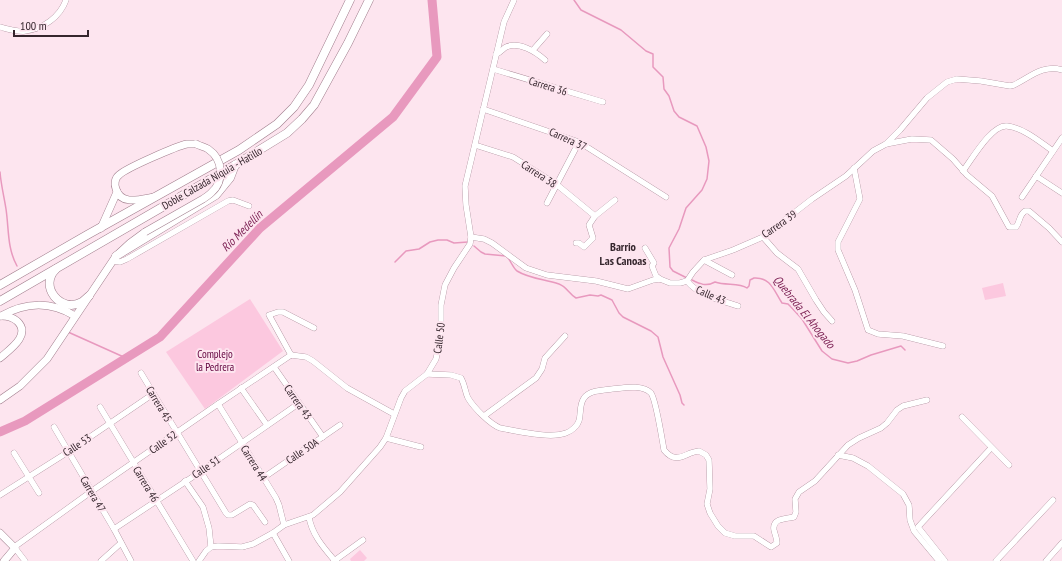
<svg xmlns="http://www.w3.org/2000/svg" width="1062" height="561" font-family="'PT Sans Narrow',sans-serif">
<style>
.green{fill:#fcc8df}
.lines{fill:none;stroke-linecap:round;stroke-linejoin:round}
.stream{stroke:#e899be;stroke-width:1.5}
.river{stroke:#e899be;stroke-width:9}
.minor-casing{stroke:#a17e8d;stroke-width:6}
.major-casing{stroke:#a17e8d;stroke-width:8}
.highway-casing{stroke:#a17e8d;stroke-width:9}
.minor{stroke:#fff;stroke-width:5.5}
.major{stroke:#fff;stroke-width:7}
.highway{stroke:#fff;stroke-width:8}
.major-bridge-casing{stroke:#a17e8d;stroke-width:8;stroke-linecap:butt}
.major-bridge{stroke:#fff;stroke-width:7}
.labels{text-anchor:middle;stroke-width:4;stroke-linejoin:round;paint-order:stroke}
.street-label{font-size:11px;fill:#35262d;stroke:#fde5ef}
.park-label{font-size:11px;fill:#61023d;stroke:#fde5ef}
.water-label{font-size:12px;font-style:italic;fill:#7e2456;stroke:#fde5ef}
.neighbourhood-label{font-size:12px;font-weight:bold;fill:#35262d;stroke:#fde5ef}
</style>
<rect width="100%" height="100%" fill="#fde5ef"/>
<g class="green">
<polygon points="1003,283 1006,296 985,300 982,288"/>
<polygon points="250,299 283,351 205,409 166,352"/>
<polygon points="360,550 367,558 364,561 351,561 350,559"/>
</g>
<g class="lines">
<g class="stream">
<polyline points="574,0 581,10 621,30 646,51 653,54 653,67 663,77 664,89 669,96 674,111 679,117 697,126 706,147 709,161 707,179 702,190 686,208 679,229 669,248 670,267 673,271 687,278"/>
<path d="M 0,172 C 1,185 4,196 6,209 C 9,229 7,248 17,266"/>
<path d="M 474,246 L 481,252 L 485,254 L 506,256 C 511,260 512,267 517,271 C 530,279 545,279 559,284 C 567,287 569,294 576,298 L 590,295 L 598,296 L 601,295 L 612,300 L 619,313 L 623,317 L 651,331 L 658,337 L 663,357 L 680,395 L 682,403 L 684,405"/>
<polyline points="395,262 406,251 419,249 430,242 438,240 447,240 454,243 468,242"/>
<path d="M 692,280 C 700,284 706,287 715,282 C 726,286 739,282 747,288 L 749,286 L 750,280 L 754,278 C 771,277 774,291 782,303 L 788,304 L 791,307 L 802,319 L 822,351 L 832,359 L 848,363 L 857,361 L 871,355 L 901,346 L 905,350"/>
<polyline points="68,332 126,358"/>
</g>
<polyline class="river" points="0,432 25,421 160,337 260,228 393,117 437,57 432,0"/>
<defs>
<g id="minor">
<path d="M 0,27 C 8,29 17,32 25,31 C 43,29 60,17 66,0"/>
<polyline points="533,50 547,34"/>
<path d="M 496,54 C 501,53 502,49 506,47 C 519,41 536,52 545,60"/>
<polyline points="493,69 603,102"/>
<polyline points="483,109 579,142 666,197"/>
<path d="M 886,144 L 912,139 L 931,140 L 953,159 L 967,175 L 992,196 L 1009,227 L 1016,227 C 1020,222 1019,215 1025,211 L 1029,211 L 1049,228 L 1062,242"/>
<polyline points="475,145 513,157 556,184 595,216"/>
<polyline points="854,168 860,199 838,242 838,250 855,290 868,330 878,334 903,336 943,346"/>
<path d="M 963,171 C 972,159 992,124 1007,126 C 1024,128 1040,142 1053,151"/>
<polyline points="1036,176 1062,193"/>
<polyline points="1022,197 1062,138"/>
<polyline points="547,203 579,142"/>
<path d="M 471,237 L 484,239 L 492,243 L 526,268 L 547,275 L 596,281 L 628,289 L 653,280 L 660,279 L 670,283 L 680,283 L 687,281 L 693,272 L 704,260 L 733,250 L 763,237 L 812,199 L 846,176 L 873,151 L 886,144 L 900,130 L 927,98 L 947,82 L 957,79 L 981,81 L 1010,86 L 1014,85 C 1030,77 1044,64 1062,70"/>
<polyline points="763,237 777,253 798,269 816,300 824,312 832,321"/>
<polyline points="576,243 579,243 584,247 593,238 589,225 595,216 615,200"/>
<polyline points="645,248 654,263 652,266 656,276 660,279"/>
<polyline points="704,260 732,275"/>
<polyline points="113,261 120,262 127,259 228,201 233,200 249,206"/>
<path d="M 687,281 C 699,296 721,300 738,306"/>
<polyline points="291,355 306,357 313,361 347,388 394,414"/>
<polyline points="291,355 269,315 278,312 283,312 314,328"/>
<polyline points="274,367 323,437"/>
<polyline points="141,373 226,513 228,515 232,515 250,504 253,505 265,522"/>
<path d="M 427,374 L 451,375 L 461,378 C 465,385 465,392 468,398 C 474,408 490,424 500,428 C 518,431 550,439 566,433 C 569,432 572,430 574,428 C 584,420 577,408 584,398 C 590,390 604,390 612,389 C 623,388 642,384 651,393 C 656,400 662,439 664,450 C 677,466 685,452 699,451 L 706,455 L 709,460 L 710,489 L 707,504 L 710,513 L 718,526 L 725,533 L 735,536 L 754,536 L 771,547 L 777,543 C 777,538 775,535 774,530 C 772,518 785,519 794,517 L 796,512 L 795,499 L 799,492 L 815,481 L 848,445 L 859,438 L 881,428 L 887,423 L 897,410 L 903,406 L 927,400"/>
<polyline points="241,388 267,425"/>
<polyline points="218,404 276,498 279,505 284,525"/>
<polyline points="100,407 193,561"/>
<polyline points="484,416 536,378 542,369 545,358 565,336"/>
<polyline points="962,417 1009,465"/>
<polyline points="54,427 114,529 131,561"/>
<polyline points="386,438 421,447"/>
<polyline points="14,453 39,493"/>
<polyline points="838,455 853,458 868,466 903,494 909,505 910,520 914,531 939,561"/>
<polyline points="263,478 340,425"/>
<polyline points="185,481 203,507 209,528 211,547"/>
<polyline points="0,495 68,452 153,394"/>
<path d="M 309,517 C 312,535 324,548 335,561"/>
<polyline points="114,529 200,472 298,404"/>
<polyline points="273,533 289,561"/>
<polyline points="25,561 15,548 17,545 92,491 218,404 291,355"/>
<polyline points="101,561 121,543"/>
<polyline points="199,561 206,551 211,547 218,546 242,547 253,544 273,533 284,525 313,515 340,492 380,447 386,438 401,398 405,391 427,374 436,359 441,335 441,305 445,285 454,268 470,244 471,237 466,205 465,186 504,22 514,0"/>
<polyline points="334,561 363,540"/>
<polyline points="945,561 918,527 991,448"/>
<polyline points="996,561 1053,500"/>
<polyline points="1046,561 1062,543"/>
</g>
<g id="major">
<path d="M 154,197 C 141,199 121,206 116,189 C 114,184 115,178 119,175 C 126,168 177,146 187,144 C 190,144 193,144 196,144"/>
<polyline points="101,228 117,192"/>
<path d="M 1,316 C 25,302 51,301 75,316"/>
<path d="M 0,358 C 9,350 32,335 17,321 C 12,317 8,316 2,316"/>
<polyline points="0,400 20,386 47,359 116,256 130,243 145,232"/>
<polyline points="0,533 15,548 4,561"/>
</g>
<g id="highway">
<polyline points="116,256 216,195 230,178 235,165"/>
<path d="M 56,269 C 38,286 61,314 82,302 C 84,300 87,298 89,296"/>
<polyline points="0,285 87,235 239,150 277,124 294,107 309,85 350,0"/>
<polyline points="0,301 235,165 287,133 302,119 314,105 348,43 369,0"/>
</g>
</defs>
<use href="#minor" class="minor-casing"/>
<use href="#major" class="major-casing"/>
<use href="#highway" class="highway-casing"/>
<use href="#minor" class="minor"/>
<use href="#major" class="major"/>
<use href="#highway" class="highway"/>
<defs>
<path id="major-bridge" d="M 145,232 L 203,199 C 206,197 209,195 211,193 C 225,181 223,159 208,149 C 205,147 200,146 196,144"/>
</defs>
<use href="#major-bridge" class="major-bridge-casing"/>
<use href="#major-bridge" class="major-bridge"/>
</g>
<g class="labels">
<g class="street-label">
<text transform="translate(548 86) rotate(17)" y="4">Carrera 36</text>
<text transform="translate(568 139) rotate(24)" y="4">Carrera 37</text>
<text transform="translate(539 174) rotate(33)" y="4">Carrera 38</text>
<text transform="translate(212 178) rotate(-30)" y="4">Doble Calzada Niquia - Hatillo</text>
<text transform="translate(779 224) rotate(-35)" y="4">Carrera 39</text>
<text transform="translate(711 295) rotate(23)" y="4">Calle 43</text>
<text transform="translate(439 338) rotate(-83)" y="4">Calle 50</text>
<text transform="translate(298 402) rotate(55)" y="4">Carrera 43</text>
<text transform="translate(159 404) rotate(59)" y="4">Carrera 45</text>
<text transform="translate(163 442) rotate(-35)" y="4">Calle 52</text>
<text transform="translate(77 445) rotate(-33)" y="4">Calle 53</text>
<text transform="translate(302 451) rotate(-34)" y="4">Calle 50A</text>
<text transform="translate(254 463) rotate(58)" y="4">Carrera 44</text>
<text transform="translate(206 467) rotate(-34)" y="4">Calle 51</text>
<text transform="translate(146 484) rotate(59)" y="4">Carrera 46</text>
<text transform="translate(93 494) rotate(60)" y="4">Carrera 47</text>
</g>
<g class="park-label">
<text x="215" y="358">Complejo<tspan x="215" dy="13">la Pedrera</tspan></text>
</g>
<g class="water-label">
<text transform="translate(242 231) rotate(-45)" y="4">Río Medellín</text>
<text transform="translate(804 312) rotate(51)" y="4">Quebrada El Ahogado</text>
</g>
<g class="neighbourhood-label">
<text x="623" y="251">Barrio<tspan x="623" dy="14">Las Canoas</tspan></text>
</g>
</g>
<path d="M14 30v6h74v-6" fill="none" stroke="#35262d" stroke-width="2"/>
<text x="20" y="30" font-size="12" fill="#35262d" stroke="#fde5ef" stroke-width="3" paint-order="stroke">100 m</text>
</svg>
